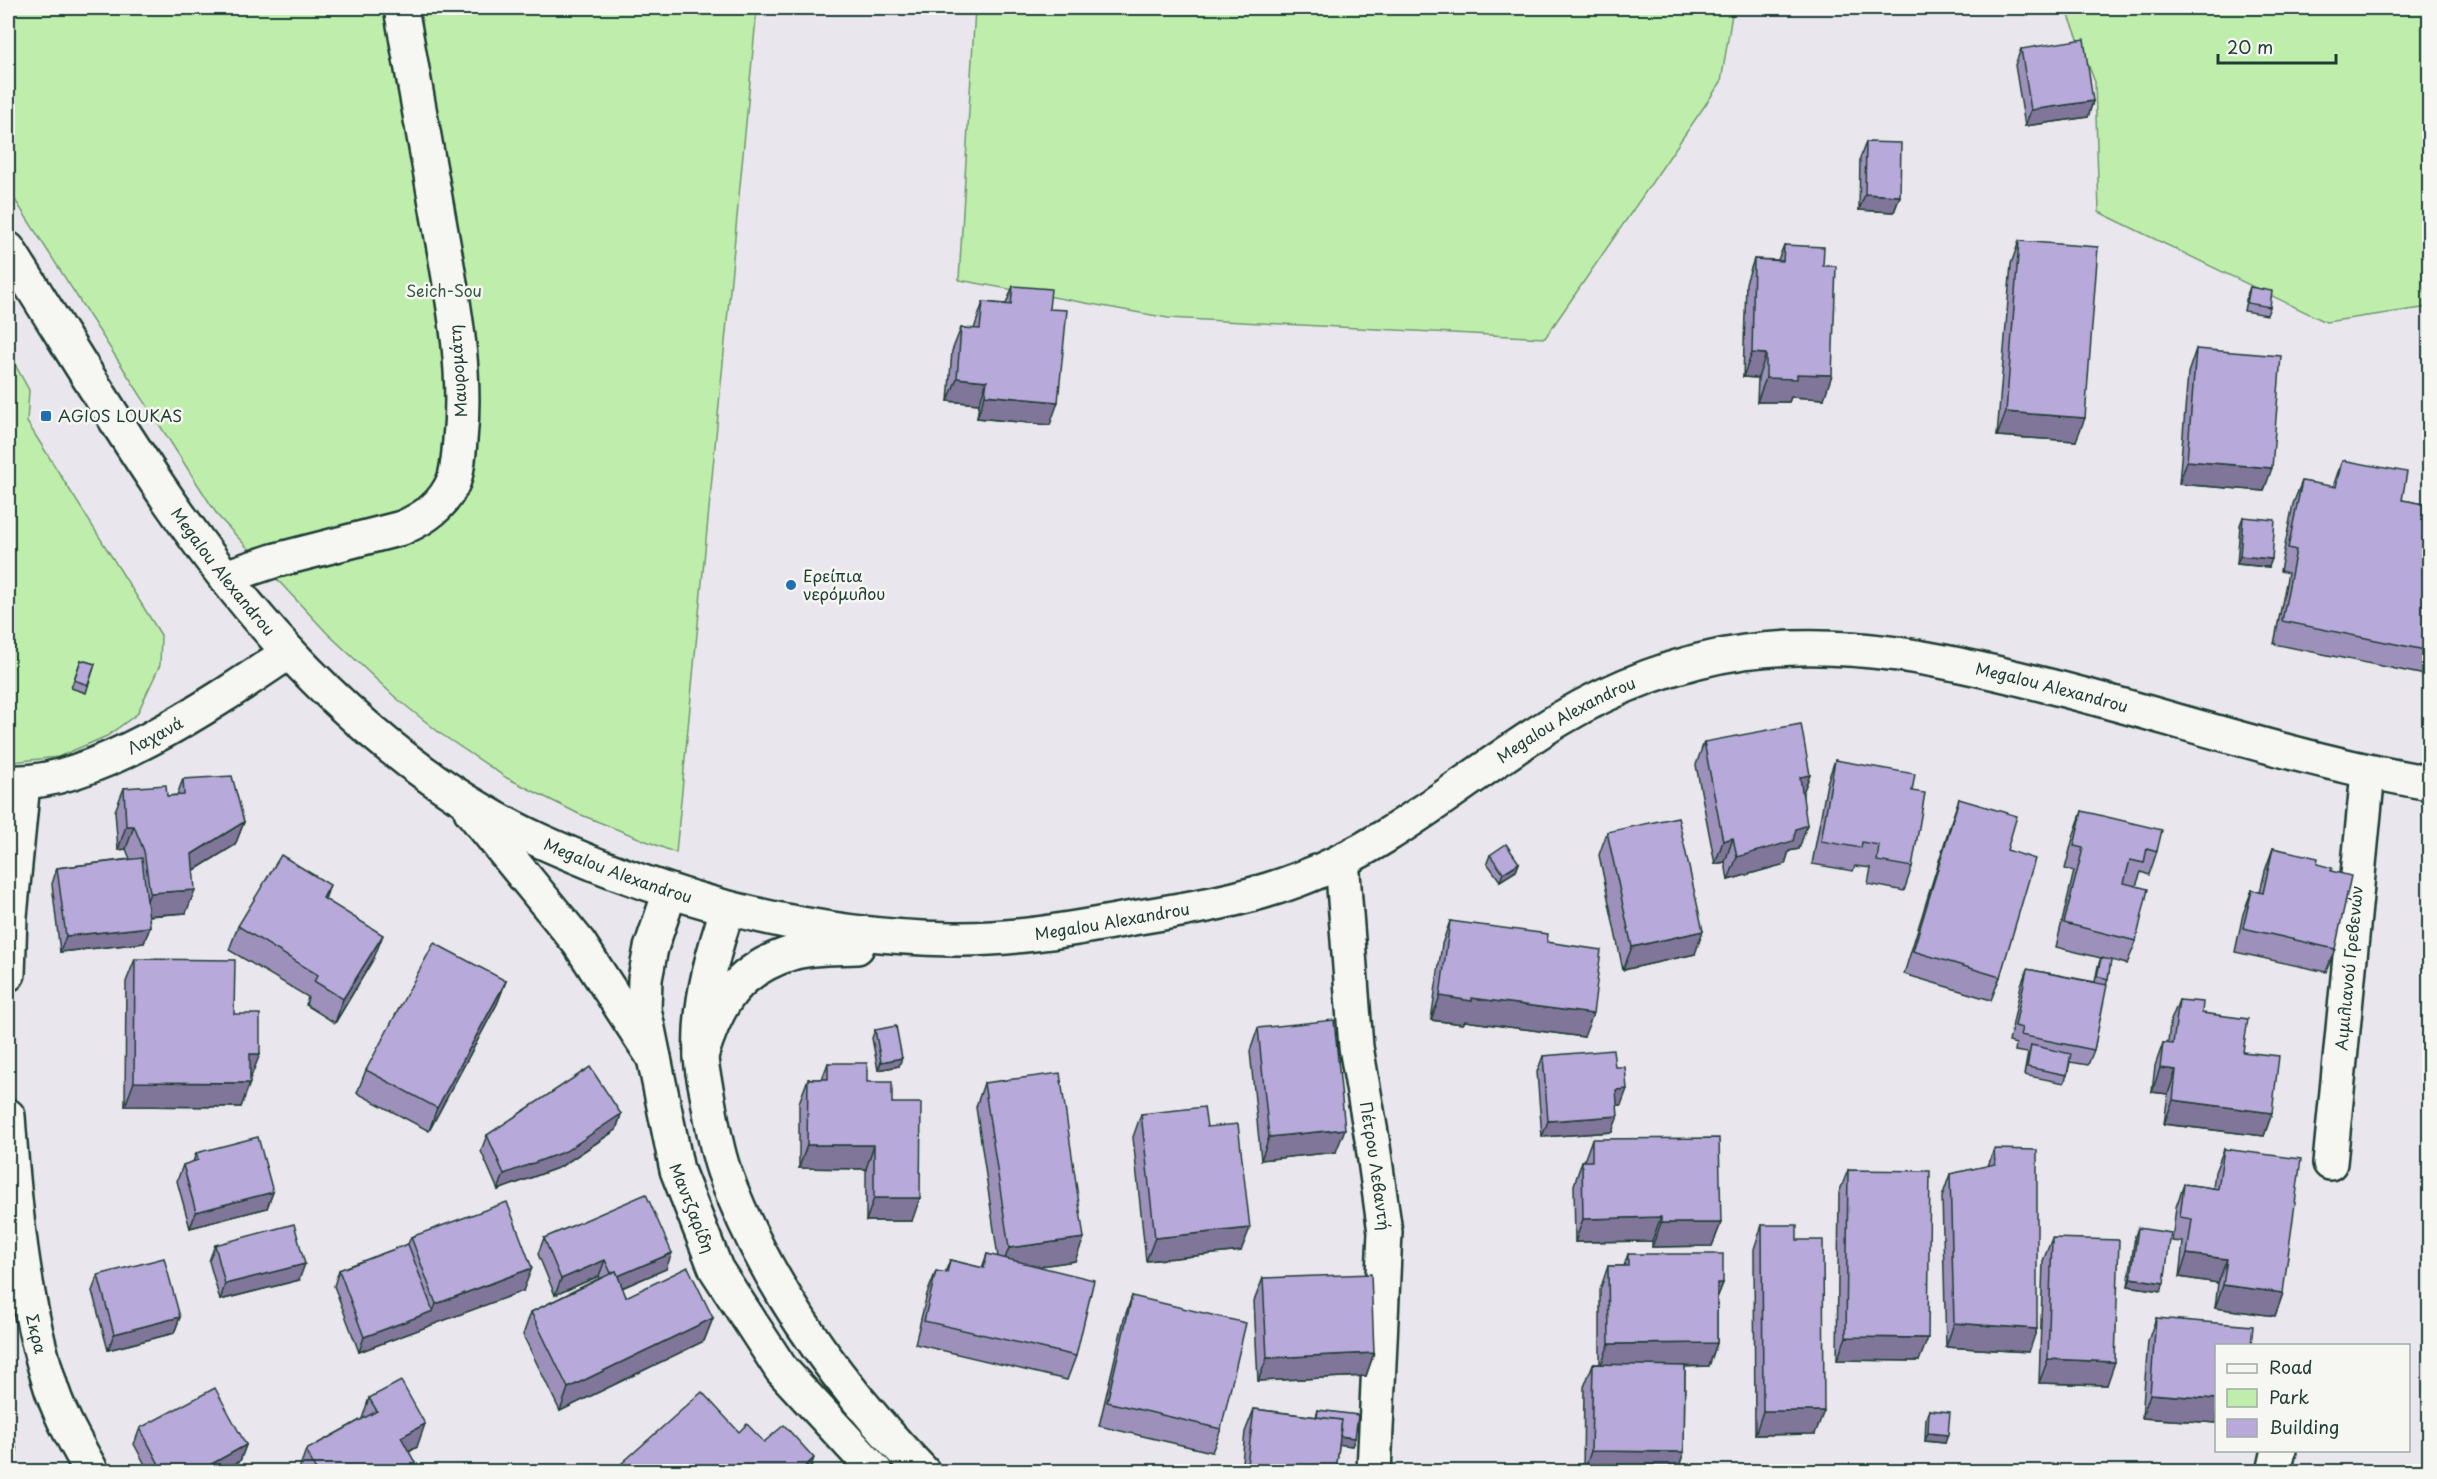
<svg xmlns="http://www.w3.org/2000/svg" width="2437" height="1479" font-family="'Playpen Sans',sans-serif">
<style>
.green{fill:#bfeeac;stroke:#6f9670;stroke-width:1.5}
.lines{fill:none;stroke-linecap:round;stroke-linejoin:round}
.minor-casing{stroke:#1f3d34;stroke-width:38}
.tertiary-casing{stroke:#1f3d34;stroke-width:38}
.secondary-casing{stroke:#1f3d34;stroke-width:38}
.minor{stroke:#f6f6f2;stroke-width:33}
.tertiary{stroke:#f6f6f2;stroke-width:33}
.secondary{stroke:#f6f6f2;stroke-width:33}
.wall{fill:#9d91bb;stroke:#1f3d34;stroke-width:1.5}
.shaded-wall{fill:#807699;stroke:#1f3d34;stroke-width:1.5}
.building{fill:#b7a9da;stroke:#1f3d34;stroke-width:1.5}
.poi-dot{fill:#1f6fb2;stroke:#f6f6f2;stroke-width:2}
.labels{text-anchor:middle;stroke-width:5;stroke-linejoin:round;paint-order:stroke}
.park-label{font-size:16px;fill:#375846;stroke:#f6f6f2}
.street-label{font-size:16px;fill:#1f3d34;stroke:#f6f6f2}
.poi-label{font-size:16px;fill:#1f3d34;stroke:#f6f6f2;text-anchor:start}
</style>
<rect width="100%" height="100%" fill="#e9e7ed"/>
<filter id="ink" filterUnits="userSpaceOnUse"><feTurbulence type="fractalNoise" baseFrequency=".0167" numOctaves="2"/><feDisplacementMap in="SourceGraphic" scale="12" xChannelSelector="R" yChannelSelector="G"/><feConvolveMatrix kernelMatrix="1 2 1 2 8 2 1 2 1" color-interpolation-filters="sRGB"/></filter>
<g filter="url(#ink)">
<g class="green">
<polygon points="8,8 757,8 676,853 579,814 507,778 441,734 395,697 327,633 218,516 8,189"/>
<polygon points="975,8 1733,8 1721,82 1545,338 1168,318 959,280"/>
<polygon points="2066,8 2429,8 2429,307 2326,322 2099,212 2095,82"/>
<polygon points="8,352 29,390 27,422 161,635 160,665 137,714 107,736 58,757 12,762 8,762"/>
</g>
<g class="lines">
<defs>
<g id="minor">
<path d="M 225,577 L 273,561 L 402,528 C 425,518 444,505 454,480 C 458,468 459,453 460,440 C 468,363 450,285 437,209 C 425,142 413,75 401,8"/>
<path id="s1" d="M 8,782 C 91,788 221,698 289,652"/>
<polyline points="8,974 10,916 23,783"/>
<path id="s2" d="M 8,1116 C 14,1202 23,1298 49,1381 C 58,1413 76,1443 92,1472"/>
<path id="s3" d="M 2330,1163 L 2368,772"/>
<polyline points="2274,1472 2279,1450"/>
</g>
<g id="tertiary">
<path id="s4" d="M 1342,860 L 1356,1047 L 1372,1139 L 1385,1232 L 1374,1472"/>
<path id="s5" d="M 670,892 L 651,948 L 645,979 L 644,1009 L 677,1170 L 716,1269 L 781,1369 L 876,1472"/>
<path d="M 728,908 C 712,954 698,1006 701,1055 C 701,1070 706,1085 708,1100 C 712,1123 716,1148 724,1171 C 765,1284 839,1386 923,1472"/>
</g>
<g id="secondary">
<path id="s6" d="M 8,249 C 96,386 176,531 288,651 C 346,713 410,769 483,811 C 519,833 558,849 597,865 C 711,910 830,937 952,939 C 1013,940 1074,929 1133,918 C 1188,909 1245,900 1297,880 C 1395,844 1472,771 1560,719 C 1615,686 1680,661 1744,652 C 1848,638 1948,660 2049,686 C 2176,718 2300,761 2430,783"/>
<polyline points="471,811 579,943 654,1058"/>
<path d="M 701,1056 C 717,1004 736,970 792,953 C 811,947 837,948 857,947"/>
</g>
</defs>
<use href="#minor" class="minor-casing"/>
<use href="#tertiary" class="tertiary-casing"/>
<use href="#secondary" class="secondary-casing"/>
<use href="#minor" class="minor"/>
<use href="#tertiary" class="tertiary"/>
<use href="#secondary" class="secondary"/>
</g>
<g class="wall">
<polygon points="2021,49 2093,101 2088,117 2025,126 2015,65"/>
<polygon points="1866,142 1900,196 1894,212 1859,210 1860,158"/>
<polygon points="2019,241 2076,441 1997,436 2011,264"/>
<polygon points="1784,245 1823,266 1824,399 1791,397 1789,402 1757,402 1758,378 1743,377 1746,283 1754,259 1778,260"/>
<polygon points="1013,286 1049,309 1050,425 977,418 979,404 948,401 952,351 961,328 974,329 983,302 1006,304"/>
<polygon points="2250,287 2270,307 2267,315 2244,311 2247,295"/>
<polygon points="2196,349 2264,491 2179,484 2188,373"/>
<polygon points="2342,460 2402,500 2430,505 2430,676 2274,644 2288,573 2280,571 2293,504 2302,481 2333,487"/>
<polygon points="2243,517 2269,567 2237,564 2240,525"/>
<polygon points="81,660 95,664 86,693 71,688"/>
<polygon points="1704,742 1803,794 1799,849 1789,851 1785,864 1728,880 1725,862 1715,864 1696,765"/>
<polygon points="1835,760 1912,791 1912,867 1904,891 1868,884 1871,868 1855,866 1853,871 1812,864 1827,783"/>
<polygon points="183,779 244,822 235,845 193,871 186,913 149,916 150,927 144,943 60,952 52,884 57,868 130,859 126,849 118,850 115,811 124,788 167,796 177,795"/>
<polygon points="1959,799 2007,850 2000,977 1991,1000 1904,974 1951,822"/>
<polygon points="2082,811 2157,851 2149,875 2141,872 2136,886 2136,941 2127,964 2111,960 2108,979 2106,985 2094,1050 2088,1065 2070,1062 2067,1075 2064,1083 2024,1075 2028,1053 2015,1051 2016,1044 2009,1042 2021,985 2027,969 2095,982 2098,966 2101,958 2105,959 2056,947 2074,871 2065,869 2074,834"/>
<polygon points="1607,832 1695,954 1623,970 1599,855"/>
<polygon points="2273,848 2331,871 2335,949 2326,972 2235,952 2243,914 2252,890 2260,892 2265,871"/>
<polygon points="1490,855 1519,863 1516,871 1500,881 1487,863"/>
<polygon points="325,900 374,958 335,1023 306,1005 308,997 229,950 238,926"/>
<polygon points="1450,921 1547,942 1584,1037 1465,1021 1463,1024 1431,1020 1442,944"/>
<polygon points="135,959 234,1014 251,1077 250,1077 241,1107 125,1106 126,982"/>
<polygon points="506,981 497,1004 429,1131 357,1093 366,1070"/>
<polygon points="2179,1000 2202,1013 2243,1052 2272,1113 2264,1136 2164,1124 2168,1094 2152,1092 2155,1066 2163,1043 2168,1043 2170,1023"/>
<polygon points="1258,1028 1336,1152 1261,1160 1250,1051"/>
<polygon points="875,1030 899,1066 878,1070 872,1038"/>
<polygon points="1543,1056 1615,1067 1621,1105 1617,1105 1612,1132 1542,1137 1537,1072"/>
<polygon points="828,1063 867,1082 892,1103 912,1221 866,1221 866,1169 799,1168 799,1103 808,1079 822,1079"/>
<polygon points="984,1083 1075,1261 1038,1266 1076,1356 1067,1380 915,1344 927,1294 936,1271 945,1273 950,1260 982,1268 987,1254 998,1257 976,1107"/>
<polygon points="621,1114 616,1130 560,1167 498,1190 481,1151 487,1135"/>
<polygon points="1141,1114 1207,1127 1241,1251 1146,1261 1133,1137"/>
<polygon points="1592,1139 1721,1223 1712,1246 1652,1247 1652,1241 1575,1242 1574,1185 1582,1161 1584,1161"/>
<polygon points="1994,1149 2029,1352 1946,1347 1942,1197 1950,1174 1988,1166"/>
<polygon points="2224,1149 2283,1293 2275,1316 2215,1308 2218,1283 2179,1277 2183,1242 2172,1241 2176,1207 2184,1184 2213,1188 2215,1172"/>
<polygon points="196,1153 273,1192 267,1208 190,1228 177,1181 183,1165 193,1162"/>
<polygon points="1848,1170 1919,1361 1837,1360 1839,1193"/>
<polygon points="1762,1225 1797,1240 1815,1434 1755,1435 1754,1249"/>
<polygon points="2138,1228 2161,1291 2128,1286 2135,1236"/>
<polygon points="411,1237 523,1291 359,1352 334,1286 339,1270 408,1244"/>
<polygon points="544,1238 666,1269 622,1288 626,1297 713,1318 704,1341 560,1411 523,1335 531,1312 600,1278 599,1276 555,1295 538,1254"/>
<polygon points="2052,1238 2107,1385 2039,1383 2043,1261"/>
<polygon points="215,1245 299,1280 220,1300 209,1261"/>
<polygon points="1628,1254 1723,1283 1717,1298 1717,1343 1709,1366 1685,1367 1684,1452 1677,1472 1583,1472 1584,1387 1593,1364 1600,1364 1600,1290 1608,1266 1624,1266"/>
<polygon points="98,1275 180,1317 174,1333 108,1350 92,1291"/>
<polygon points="1263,1278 1374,1353 1366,1376 1258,1381 1254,1301"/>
<polygon points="1132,1296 1221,1429 1212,1452 1099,1426 1124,1319"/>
<polygon points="2156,1318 2217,1346 2217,1423 2142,1418 2148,1341"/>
<polygon points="369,1398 417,1447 409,1452 420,1472 298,1472 306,1450 362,1419"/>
<polygon points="1254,1409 1316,1417 1318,1410 1355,1438 1352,1446 1339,1444 1336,1472 1241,1472 1245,1432"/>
<polygon points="1929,1410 1945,1443 1925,1441 1926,1418"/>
<polygon points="140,1428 246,1445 240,1461 220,1472 149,1472 134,1444"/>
</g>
<g class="shaded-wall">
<polygon points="2093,101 2088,117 2025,126 2031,110"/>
<polygon points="1865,194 1900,196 1894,212 1859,210"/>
<polygon points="1752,353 1766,354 1758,378 1743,377"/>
<polygon points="1797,374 1832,375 1824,399 1791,397 1789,402 1757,402 1766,378"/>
<polygon points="957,378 987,381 979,404 948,401"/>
<polygon points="985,395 1058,402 1050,425 977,418"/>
<polygon points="2006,412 2085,418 2076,441 1997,436"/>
<polygon points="2187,461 2272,468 2264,491 2179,484"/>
<polygon points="2240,556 2272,559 2269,567 2237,564"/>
<polygon points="1810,775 1801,798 1800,777"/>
<polygon points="244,822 235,845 183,877 192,854"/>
<polygon points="1807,825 1799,849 1789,851 1785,864 1728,880 1737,857 1796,829"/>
<polygon points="126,826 134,826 126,849 118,850"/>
<polygon points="1733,838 1725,862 1715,864 1723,841"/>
<polygon points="1519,863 1516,871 1500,881 1503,873"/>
<polygon points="330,885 322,908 323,898"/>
<polygon points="195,890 186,913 141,916 150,893"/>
<polygon points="150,927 144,943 60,952 66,936"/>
<polygon points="1703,931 1695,954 1623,970 1632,947"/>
<polygon points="383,935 374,958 335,1023 343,999"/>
<polygon points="506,981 497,1004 429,1131 437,1108"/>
<polygon points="1440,996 1472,998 1593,1014 1584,1037 1465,1021 1463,1024 1431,1020"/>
<polygon points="250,1054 260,1054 251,1077 242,1077"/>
<polygon points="902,1058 899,1066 878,1070 881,1062"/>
<polygon points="2160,1068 2176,1070 2168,1094 2152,1092"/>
<polygon points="134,1082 250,1083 241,1107 125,1106"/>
<polygon points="1627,1089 1621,1105 1611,1106 1616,1090"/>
<polygon points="2173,1100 2272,1113 2264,1136 2164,1124"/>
<polygon points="621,1114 616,1130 560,1167 498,1190 504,1174"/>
<polygon points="1618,1116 1612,1132 1542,1137 1548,1121"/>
<polygon points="1345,1129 1336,1152 1261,1160 1269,1137"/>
<polygon points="807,1145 874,1145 866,1169 799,1168"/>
<polygon points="273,1192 267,1208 190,1228 196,1212"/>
<polygon points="874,1198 920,1198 912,1221 866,1221"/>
<polygon points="1661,1217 1652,1241 1575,1242 1583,1219"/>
<polygon points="1661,1223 1721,1223 1712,1246 1652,1247"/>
<polygon points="1250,1228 1241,1251 1146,1261 1155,1238"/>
<polygon points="1084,1238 1075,1261 1000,1272 1009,1248"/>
<polygon points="672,1253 666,1269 607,1294 613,1278"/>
<polygon points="2187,1254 2227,1259 2218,1283 2179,1277"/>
<polygon points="605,1260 599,1276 555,1295 561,1279"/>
<polygon points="305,1264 299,1280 220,1300 225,1284"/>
<polygon points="532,1268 523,1291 359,1352 364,1337 433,1311 436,1304"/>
<polygon points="2131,1278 2164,1283 2161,1291 2128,1286"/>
<polygon points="1717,1283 1723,1283 1714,1306"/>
<polygon points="2223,1285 2283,1293 2275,1316 2215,1308"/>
<polygon points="180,1317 174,1333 108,1350 114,1334"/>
<polygon points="713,1318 704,1341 560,1411 568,1388"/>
<polygon points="1954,1323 2037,1329 2029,1352 1946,1347"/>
<polygon points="1846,1337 1928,1338 1919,1361 1837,1360"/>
<polygon points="1717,1343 1709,1366 1600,1367 1609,1344"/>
<polygon points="1374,1353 1366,1376 1258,1381 1267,1358"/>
<polygon points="2048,1359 2115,1362 2107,1385 2039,1383"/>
<polygon points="2150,1394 2217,1399 2217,1423 2142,1418"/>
<polygon points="1763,1411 1824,1411 1815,1434 1755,1435"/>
<polygon points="425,1424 417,1447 392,1461 401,1437"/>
<polygon points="1315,1433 1355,1438 1352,1446 1312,1441"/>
<polygon points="1928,1433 1948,1435 1945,1443 1925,1441"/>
<polygon points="246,1445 240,1461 220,1472 197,1472"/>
<polygon points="17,1451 9,1472 8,1472 8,1454"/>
<polygon points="1591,1451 1684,1452 1677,1472 1584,1472"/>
<polygon points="814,1458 809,1472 799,1472"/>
</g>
<g class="building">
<polygon points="2084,39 2093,101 2031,110 2021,49"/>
<polygon points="1866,142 1901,143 1900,196 1865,194"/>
<polygon points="2019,241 2098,247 2085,418 2006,412"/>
<polygon points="1784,245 1824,247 1823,266 1836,266 1832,375 1797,374 1797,379 1766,378 1766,354 1752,353 1754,259 1783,261"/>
<polygon points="1013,286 1051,289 1049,309 1067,310 1058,402 985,395 987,381 957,378 961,328 980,329 983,302 1011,305"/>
<polygon points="2250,287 2272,291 2270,307 2247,303"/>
<polygon points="2196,349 2281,356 2272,468 2187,461"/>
<polygon points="2342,460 2407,472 2402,500 2430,505 2430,651 2282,621 2296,550 2288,548 2302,481 2336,487"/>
<polygon points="2243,517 2275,520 2272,559 2240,556"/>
<polygon points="81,660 95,664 88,685 74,680"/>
<polygon points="1801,724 1810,775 1800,777 1807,825 1796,829 1793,841 1737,857 1733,838 1723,841 1704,742"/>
<polygon points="1835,760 1915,774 1912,791 1925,793 1912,867 1877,861 1879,845 1862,842 1861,848 1821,841"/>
<polygon points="232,776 244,822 192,854 195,890 150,893 144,851 134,826 126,826 124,788 166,785 167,796 184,795 183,779"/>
<polygon points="1959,799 2017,816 2007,850 2035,859 2000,977 1913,951"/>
<polygon points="2082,811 2162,830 2157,851 2147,848 2144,863 2130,860 2124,883 2148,889 2136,941 2064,923 2083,848 2074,846"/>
<polygon points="1678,817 1703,931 1632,947 1607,832"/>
<polygon points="1506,844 1519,863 1503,873 1490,855"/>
<polygon points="2273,848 2318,858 2317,864 2332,868 2331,871 2351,876 2335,949 2243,928 2252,890 2263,893"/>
<polygon points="281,855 330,885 323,898 383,935 343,999 314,981 318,975 238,926"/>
<polygon points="142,858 150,927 66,936 57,868"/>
<polygon points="1450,921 1548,934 1547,942 1601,950 1593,1014 1472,998 1472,1001 1440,996"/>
<polygon points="434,943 506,981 437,1108 366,1070"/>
<polygon points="2101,958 2111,960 2108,979 2097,976"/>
<polygon points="135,959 235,960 234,1014 260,1014 260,1054 250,1054 250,1083 134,1082"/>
<polygon points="2027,969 2107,985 2094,1050 2020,1035 2022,1028 2015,1026"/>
<polygon points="2179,1000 2203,1002 2202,1013 2248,1019 2243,1052 2279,1056 2272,1113 2173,1100 2176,1070 2160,1068 2163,1043 2173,1044"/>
<polygon points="1334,1020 1345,1129 1269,1137 1258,1028"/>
<polygon points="896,1026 902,1058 881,1062 875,1030"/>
<polygon points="2031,1045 2071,1054 2067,1075 2027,1067"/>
<polygon points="1613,1050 1615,1067 1625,1067 1627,1089 1616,1090 1618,1116 1548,1121 1543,1056"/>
<polygon points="828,1063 867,1063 867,1082 892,1082 892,1103 921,1103 920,1198 874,1198 874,1145 807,1145 808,1079 828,1079"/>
<polygon points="590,1067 621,1114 566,1151 504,1174 487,1135"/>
<polygon points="1060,1073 1084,1238 1009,1248 984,1083"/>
<polygon points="1204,1107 1207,1127 1238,1124 1250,1228 1155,1238 1141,1114"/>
<polygon points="258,1137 273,1192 196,1212 183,1165 198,1160 196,1153"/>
<polygon points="1719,1138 1721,1223 1661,1223 1661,1217 1583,1219 1582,1161 1592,1161 1592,1139"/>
<polygon points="1994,1149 2037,1150 2037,1329 1954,1323 1950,1174 1995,1164"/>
<polygon points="2224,1149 2301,1159 2283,1293 2223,1285 2227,1259 2187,1254 2192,1219 2180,1217 2184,1184 2218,1189"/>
<polygon points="1848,1170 1930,1171 1928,1338 1846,1337"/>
<polygon points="646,1194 672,1253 618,1276 616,1271 611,1273 605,1260 561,1279 544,1238"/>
<polygon points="507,1202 532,1268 436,1304 411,1237"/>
<polygon points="294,1224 305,1264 225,1284 215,1245"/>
<polygon points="1762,1225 1797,1225 1797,1240 1823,1240 1824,1411 1763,1411"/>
<polygon points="2138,1228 2171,1233 2164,1283 2131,1278"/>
<polygon points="2052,1238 2119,1240 2115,1362 2048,1359"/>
<polygon points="408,1244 433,1311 364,1337 339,1270"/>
<polygon points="987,1254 1094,1280 1076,1356 924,1321 936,1271 947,1273 950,1260 984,1268"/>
<polygon points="1628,1254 1723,1254 1723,1283 1717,1283 1717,1343 1609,1344 1608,1266 1628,1266"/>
<polygon points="164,1258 180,1317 114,1334 98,1275"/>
<polygon points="688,1267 713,1318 568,1388 531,1312 616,1271 626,1297"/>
<polygon points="1371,1274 1374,1353 1267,1358 1263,1278"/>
<polygon points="1132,1296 1246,1323 1221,1429 1107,1402"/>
<polygon points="2156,1318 2253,1326 2251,1346 2217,1346 2217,1399 2150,1394"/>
<polygon points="1593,1364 1685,1366 1684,1452 1591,1451"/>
<polygon points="401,1381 425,1424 401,1437 420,1472 317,1472 306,1450 377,1411 369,1398"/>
<polygon points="215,1388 246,1445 197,1472 163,1472 140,1428"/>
<polygon points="702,1392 739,1432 747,1424 764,1442 784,1425 814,1458 799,1472 612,1472"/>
<polygon points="1254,1409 1342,1420 1336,1472 1246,1472"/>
<polygon points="1318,1410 1358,1415 1355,1438 1340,1436 1342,1420 1317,1417"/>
<polygon points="1929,1410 1950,1412 1948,1435 1928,1433"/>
<polygon points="8,1414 17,1451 8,1454"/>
</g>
</g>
<g class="poi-dot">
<rect x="40" y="410" width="12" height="12" rx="3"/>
<circle cx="791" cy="585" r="6"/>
</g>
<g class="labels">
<g class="park-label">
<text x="444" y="297">Seich-Sou</text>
</g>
<g class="street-label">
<text transform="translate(458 371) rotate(-94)" y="6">Μαυρομάτη</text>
<text dy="6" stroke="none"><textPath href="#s6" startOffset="388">Megalou Alexandrou</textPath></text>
<text dy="6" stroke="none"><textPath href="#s6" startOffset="2404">Megalou Alexandrou</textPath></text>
<text dy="6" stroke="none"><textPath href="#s6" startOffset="1900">Megalou Alexandrou</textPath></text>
<text dy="6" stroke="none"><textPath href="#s1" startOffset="156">Λαχανά</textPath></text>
<text dy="6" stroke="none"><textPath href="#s6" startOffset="892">Megalou Alexandrou</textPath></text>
<text dy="6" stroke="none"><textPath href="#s6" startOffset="1396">Megalou Alexandrou</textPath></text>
<text dy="6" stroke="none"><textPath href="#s3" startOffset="196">Αιμιλιανού Γρεβενών</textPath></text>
<text dy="6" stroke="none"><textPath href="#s4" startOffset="308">Πέτρου Λεβαντή</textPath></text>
<text dy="6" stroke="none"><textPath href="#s5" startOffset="326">Μαντζαρίδη</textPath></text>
<text dy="6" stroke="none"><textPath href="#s2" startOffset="220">Σκρα</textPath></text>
</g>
<g class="poi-label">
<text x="58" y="422">AGIOS LOUKAS</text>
<text x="803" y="582">Ερείπια<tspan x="803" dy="18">νερόμυλου</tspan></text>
</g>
</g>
<rect width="2437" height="1479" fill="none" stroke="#f6f6f2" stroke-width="30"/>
<rect x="15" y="15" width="2407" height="1449" fill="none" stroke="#1f3d34" stroke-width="2" filter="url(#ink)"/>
<rect x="2215" y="1344" width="195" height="108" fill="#f6f6f2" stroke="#a0aca6" stroke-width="1.5"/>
<rect x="2227" y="1364" width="30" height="9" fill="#f6f6f2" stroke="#a0aca6" stroke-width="1.5"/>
<text x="2269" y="1374" font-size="18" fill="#1f3d34">Road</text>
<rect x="2227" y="1389" width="30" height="18" fill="#bfeeac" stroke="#a0aca6" stroke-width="1.5"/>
<text x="2269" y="1404" font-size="18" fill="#1f3d34">Park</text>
<rect x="2227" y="1419" width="30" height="18" fill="#b7a9da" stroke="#a0aca6" stroke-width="1.5"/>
<text x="2269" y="1434" font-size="18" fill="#1f3d34">Building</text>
<path d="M2218 54v9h118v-9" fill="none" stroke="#1f3d34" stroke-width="3"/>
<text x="2227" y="54" font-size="18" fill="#1f3d34" stroke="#f6f6f2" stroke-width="4.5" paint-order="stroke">20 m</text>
</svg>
